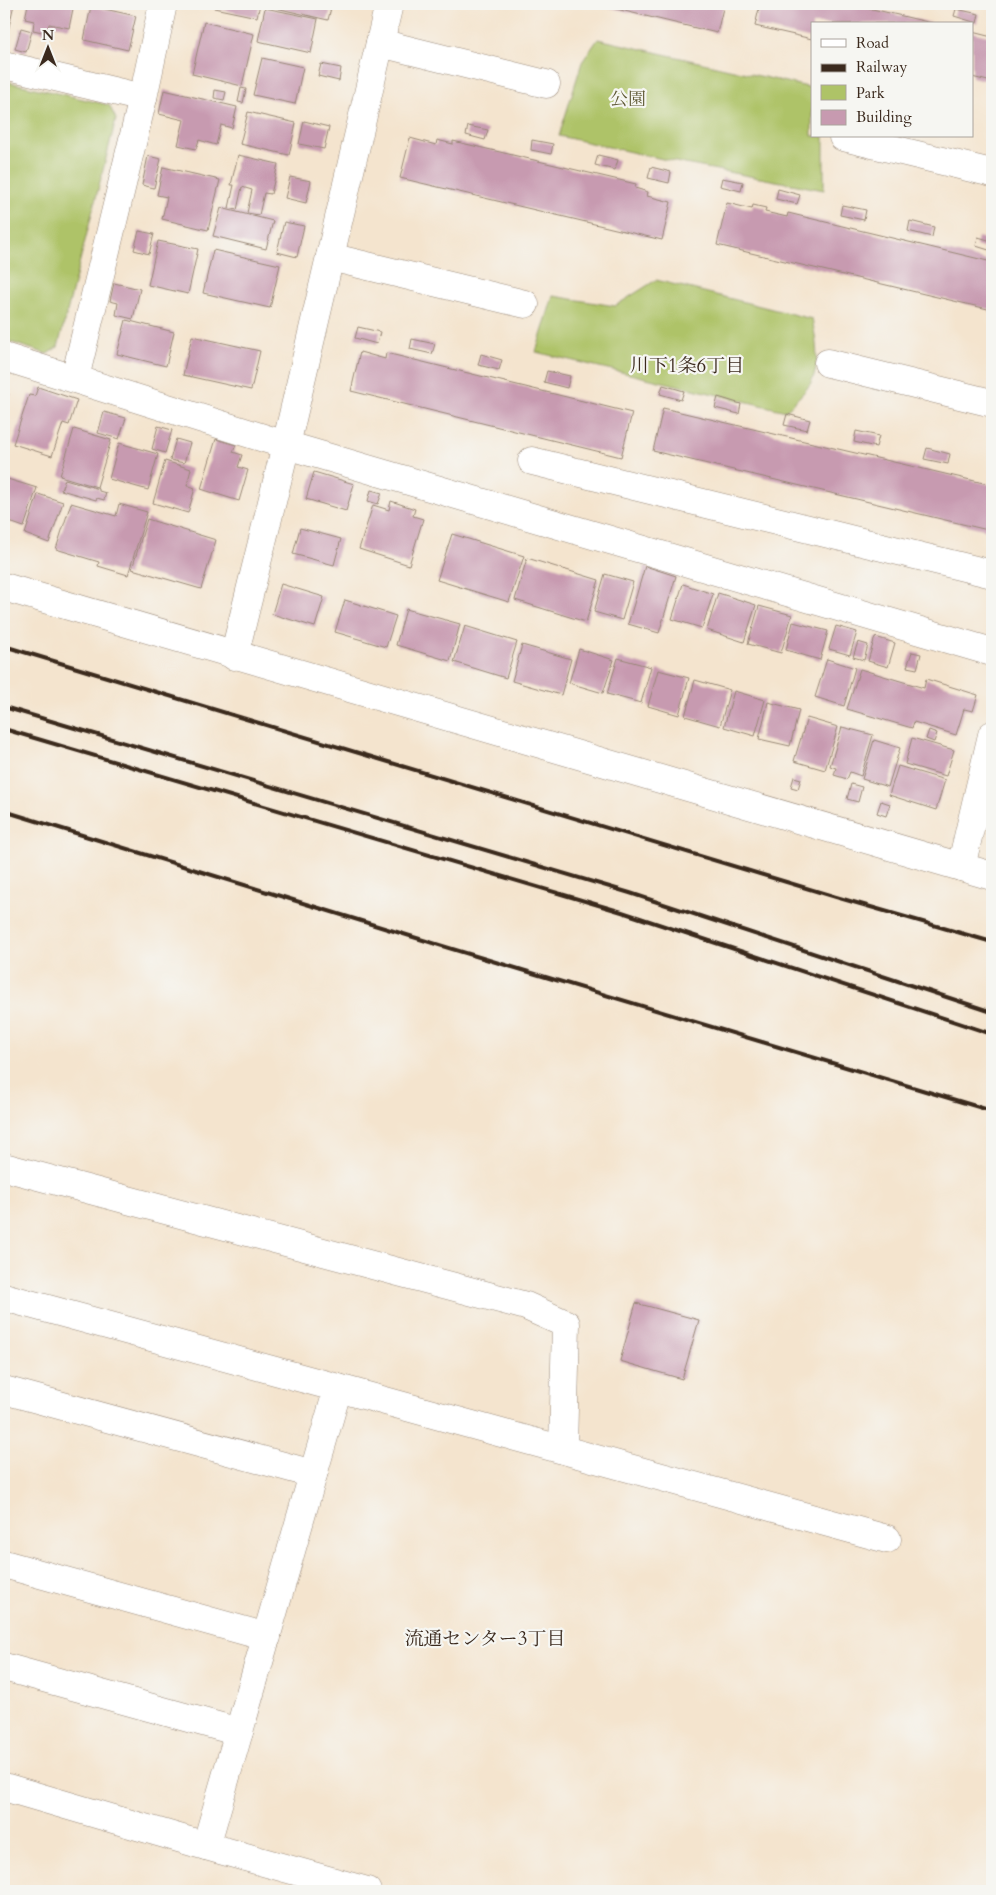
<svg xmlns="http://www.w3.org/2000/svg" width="996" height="1895" font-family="Cardo,'Noto Serif JP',serif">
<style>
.green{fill:#aec367;stroke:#747642}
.building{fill:#c79ab0}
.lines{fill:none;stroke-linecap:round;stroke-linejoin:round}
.minor-casing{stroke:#988776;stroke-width:29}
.minor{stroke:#fff;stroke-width:28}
.rail{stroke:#3b2a1e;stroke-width:4}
.labels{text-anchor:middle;stroke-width:4.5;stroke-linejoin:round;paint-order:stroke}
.park-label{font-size:18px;fill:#5e5834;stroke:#f6f6f2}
.neighbourhood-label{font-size:19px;fill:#3b2a1e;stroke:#f6f6f2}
</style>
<rect width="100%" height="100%" fill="#f6f6f2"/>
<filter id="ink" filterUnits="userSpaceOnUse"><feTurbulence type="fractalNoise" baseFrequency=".02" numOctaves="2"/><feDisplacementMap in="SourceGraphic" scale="10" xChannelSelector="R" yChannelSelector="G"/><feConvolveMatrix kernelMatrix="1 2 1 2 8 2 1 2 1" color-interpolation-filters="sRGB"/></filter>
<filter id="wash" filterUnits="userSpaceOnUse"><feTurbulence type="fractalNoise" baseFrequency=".0096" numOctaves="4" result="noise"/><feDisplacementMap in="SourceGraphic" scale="20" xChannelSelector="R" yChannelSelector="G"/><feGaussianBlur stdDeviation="1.12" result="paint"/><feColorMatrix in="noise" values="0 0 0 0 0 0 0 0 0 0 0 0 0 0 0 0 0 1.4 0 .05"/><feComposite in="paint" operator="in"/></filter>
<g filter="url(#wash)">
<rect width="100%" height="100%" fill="#f4e4ce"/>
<g class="green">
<polygon points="598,39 812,88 812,136 824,136 824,190 685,164 559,136 582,62"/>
<polygon points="4,81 109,105 116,119 58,347 47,354 4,340"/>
<path d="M 656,280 L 812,319 C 816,339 821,366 810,384 C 804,394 793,402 786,411 L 536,352 L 553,296 L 615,306 Z"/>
</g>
<g id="blocks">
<g class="building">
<polygon points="4,4 14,4 8,31 4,31"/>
<polygon points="28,4 74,4 69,28 49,24 47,33 33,30 34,21 25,19"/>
<polygon points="215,4 260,4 257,17 214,8"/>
<polygon points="277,4 332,4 328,20 276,8"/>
<polygon points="595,4 724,4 717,33"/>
<polygon points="760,4 851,4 932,23 812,24 812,39 755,26"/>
<polygon points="91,6 136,16 128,50 84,40"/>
<polygon points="265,8 318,19 311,53 258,41"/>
<polygon points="956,9 979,14 977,23 954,16"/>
<polygon points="204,22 254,34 242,86 192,74"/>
<polygon points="21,28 32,31 26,52 15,49"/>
<polygon points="972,32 992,37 992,82 972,77"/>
<polygon points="262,58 303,67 295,104 253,95"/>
<polygon points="321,64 341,68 339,81 318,76"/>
<polygon points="241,88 246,89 243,103 238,102"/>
<polygon points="164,90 237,107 232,128 221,125 216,145 199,140 196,149 178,145 184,120 159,114"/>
<polygon points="215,90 226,92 224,100 214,98"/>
<polygon points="248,112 296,123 289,155 240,144"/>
<polygon points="304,121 329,127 324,149 299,144"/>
<polygon points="468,126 488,130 485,140 466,135"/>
<polygon points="410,138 436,145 437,140 453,144 453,141 636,184 635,188 648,192 647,196 671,202 662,240 400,178"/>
<polygon points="532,140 553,144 551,154 531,150"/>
<polygon points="238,155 278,164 271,194 264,193 259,215 247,213 252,190 242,187 237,210 229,208 234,185 231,185"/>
<polygon points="598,155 618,160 615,170 595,165"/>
<polygon points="148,156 161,159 154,188 142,185"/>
<polygon points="163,167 220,180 208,230 162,219 167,197 157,195"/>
<polygon points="651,167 671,172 669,183 648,178"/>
<polygon points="290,177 311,181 306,203 285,198"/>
<polygon points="722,178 743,182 741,191 720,186"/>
<polygon points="778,189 800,195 797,204 776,199"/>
<polygon points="727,203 752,209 753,205 766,208 765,212 787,217 788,213 992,262 992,310 717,245"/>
<polygon points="842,205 866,210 864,220 840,215"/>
<polygon points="221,208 273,221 266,249 213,236"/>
<polygon points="910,221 934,227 932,237 908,231"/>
<polygon points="284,222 304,226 297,257 277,252"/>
<polygon points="139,231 154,234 149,254 134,250"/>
<polygon points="978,237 992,241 992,251 976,246"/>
<polygon points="158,241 198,249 188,294 148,285"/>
<polygon points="213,250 280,265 270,308 203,293"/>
<polygon points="114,283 140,289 133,319 116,315 118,303 110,301"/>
<polygon points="126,320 174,332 166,366 117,354"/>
<polygon points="358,327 380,332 377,344 355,338"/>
<polygon points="192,336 260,351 251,390 183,375"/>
<polygon points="412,339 435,344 432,354 410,349"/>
<polygon points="360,352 385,359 386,353 632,413 621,457 351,391"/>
<polygon points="481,354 502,360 499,370 478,365"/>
<polygon points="547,371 570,376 567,388 544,382"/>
<polygon points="663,385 684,391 681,400 660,394"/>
<polygon points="38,387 77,400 69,425 63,423 52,456 13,444 29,395 35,396"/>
<polygon points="4,392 9,394 4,409"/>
<polygon points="718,397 741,404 739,414 715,408"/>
<polygon points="663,408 992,485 992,531 653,451"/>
<polygon points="104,412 126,418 119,439 98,433"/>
<polygon points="787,414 810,420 807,430 784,425"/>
<polygon points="158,426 172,430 165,453 152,449"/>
<polygon points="74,429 111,440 97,487 60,476"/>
<polygon points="856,431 879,436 876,447 854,442"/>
<polygon points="176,439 190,443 184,463 170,460"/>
<polygon points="216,439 236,445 233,452 242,455 238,467 248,470 239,501 201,489"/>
<polygon points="119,443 158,454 148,490 109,479"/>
<polygon points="927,448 950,454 948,464 924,459"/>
<polygon points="165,461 191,469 187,485 195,488 188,513 153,503"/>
<polygon points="314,472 354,484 346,511 306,499"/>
<polygon points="4,478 37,488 24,527 4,520"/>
<polygon points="65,479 99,489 99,491 106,493 104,500 97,498 96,500 61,490"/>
<polygon points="371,490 382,493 378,504 368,501"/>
<polygon points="38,494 63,502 49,543 25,534"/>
<polygon points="391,501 415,509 413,516 423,519 409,565 359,549 373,505 389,510"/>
<polygon points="71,503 116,516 119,504 147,512 128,575 98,566 99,562 56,549"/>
<polygon points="147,519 216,540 201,589 132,569"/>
<polygon points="300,528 341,539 334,565 293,554"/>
<polygon points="452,534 524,556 509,602 437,580"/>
<polygon points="527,558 599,580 586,622 515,600"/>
<polygon points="645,566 676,576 659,633 628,624"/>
<polygon points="605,574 633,582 622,620 594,612"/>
<polygon points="281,584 324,597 315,627 272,614"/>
<polygon points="683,584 713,594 702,628 672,619"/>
<polygon points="718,593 756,605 744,642 707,630"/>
<polygon points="345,600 396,616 386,647 335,632"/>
<polygon points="759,606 792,615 781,653 748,644"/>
<polygon points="406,609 460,624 450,661 396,645"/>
<polygon points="793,622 828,631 820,660 786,650"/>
<polygon points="465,626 517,642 506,678 454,662"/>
<polygon points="836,626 857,632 850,655 829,649"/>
<polygon points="875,637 895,643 888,667 868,661"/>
<polygon points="858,642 868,645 864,660 853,657"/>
<polygon points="522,645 571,659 561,695 512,681"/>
<polygon points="579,649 614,660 603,693 569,683"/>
<polygon points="912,652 921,654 917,669 907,667"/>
<polygon points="618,658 651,667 641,703 607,694"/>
<polygon points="827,659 855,668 844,706 815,697"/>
<polygon points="860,669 924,688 926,679 978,695 973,711 964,709 956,735 914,722 912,728 847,709"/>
<polygon points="658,670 689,678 679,715 648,706"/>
<polygon points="695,680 730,690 720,726 685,716"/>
<polygon points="734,691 765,700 755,736 724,727"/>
<polygon points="768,702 799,710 790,746 759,739"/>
<polygon points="807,718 838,727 825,770 794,761"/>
<polygon points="842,727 873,735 861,776 850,772 847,779 834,775 836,768 830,766"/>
<polygon points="929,730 937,733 934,742 926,739"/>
<polygon points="912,738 954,750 946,776 905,764"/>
<polygon points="874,740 900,748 888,787 862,779"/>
<polygon points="898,766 945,780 936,810 889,795"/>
<polygon points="794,777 801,779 798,789 791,787"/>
<polygon points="851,784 862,787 858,802 847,799"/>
<polygon points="881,801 890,804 886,816 877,813"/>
<polygon points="636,1303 699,1320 682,1379 620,1361"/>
</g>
</g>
</g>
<g filter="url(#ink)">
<use href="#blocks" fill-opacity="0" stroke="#988776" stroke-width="1"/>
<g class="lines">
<defs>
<g id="minor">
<polyline points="380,43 546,84"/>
<polyline points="4,65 143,98"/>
<polyline points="843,137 992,173"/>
<polyline points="330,257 525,304"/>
<polyline points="4,357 286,445 992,652"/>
<polyline points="828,363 992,403"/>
<polyline points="75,378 143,98 163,4"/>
<polyline points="532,461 992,574"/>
<polyline points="4,587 992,876"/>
<polyline points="234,656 286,445 389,4"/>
<polyline points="961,867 992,735"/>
<polyline points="4,1167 526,1306 566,1324 563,1449"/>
<polyline points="4,1297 338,1388"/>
<polyline points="4,1390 313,1474"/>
<polyline points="4,1564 267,1637"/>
<polyline points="4,1667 239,1732"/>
<polyline points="4,1787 206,1846"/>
<polyline points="367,1891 206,1846 338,1388 887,1539"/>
</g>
</defs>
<use href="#minor" class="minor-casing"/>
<use href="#minor" class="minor"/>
<g class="rail">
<polyline points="4,646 836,897 992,942"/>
<polyline points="4,707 630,893 992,1012"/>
<polyline points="4,729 622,912 992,1034"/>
<polyline points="4,811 449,948 992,1111"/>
</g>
</g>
</g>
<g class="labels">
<g class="park-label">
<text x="628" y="105">公園</text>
</g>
<g class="neighbourhood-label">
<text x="687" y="372">川下1条6丁目</text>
<text x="485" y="1645">流通センター3丁目</text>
</g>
</g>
<rect width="996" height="1895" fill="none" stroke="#f6f6f2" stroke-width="20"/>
<rect x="811" y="22" width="162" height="115" fill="#f6f6f2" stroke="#aba49d"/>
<rect x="821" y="39" width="25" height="8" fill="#ffffff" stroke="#aba49d"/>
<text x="856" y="48" font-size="15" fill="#3b2a1e">Road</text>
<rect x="821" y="64" width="25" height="8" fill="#3b2a1e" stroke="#aba49d"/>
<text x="856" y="72" font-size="15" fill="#3b2a1e">Railway</text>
<rect x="821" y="85" width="25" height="15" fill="#aec367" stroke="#aba49d"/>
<text x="856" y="98" font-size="15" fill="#3b2a1e">Park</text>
<rect x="821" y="110" width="25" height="15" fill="#c79ab0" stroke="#aba49d"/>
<text x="856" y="122" font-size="15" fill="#3b2a1e">Building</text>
<g transform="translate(48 48)" stroke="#f6f6f2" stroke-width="4" paint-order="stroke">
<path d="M0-4L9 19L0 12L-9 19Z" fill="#3b2a1e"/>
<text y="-8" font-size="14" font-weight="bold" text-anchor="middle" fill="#3b2a1e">N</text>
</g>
</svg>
